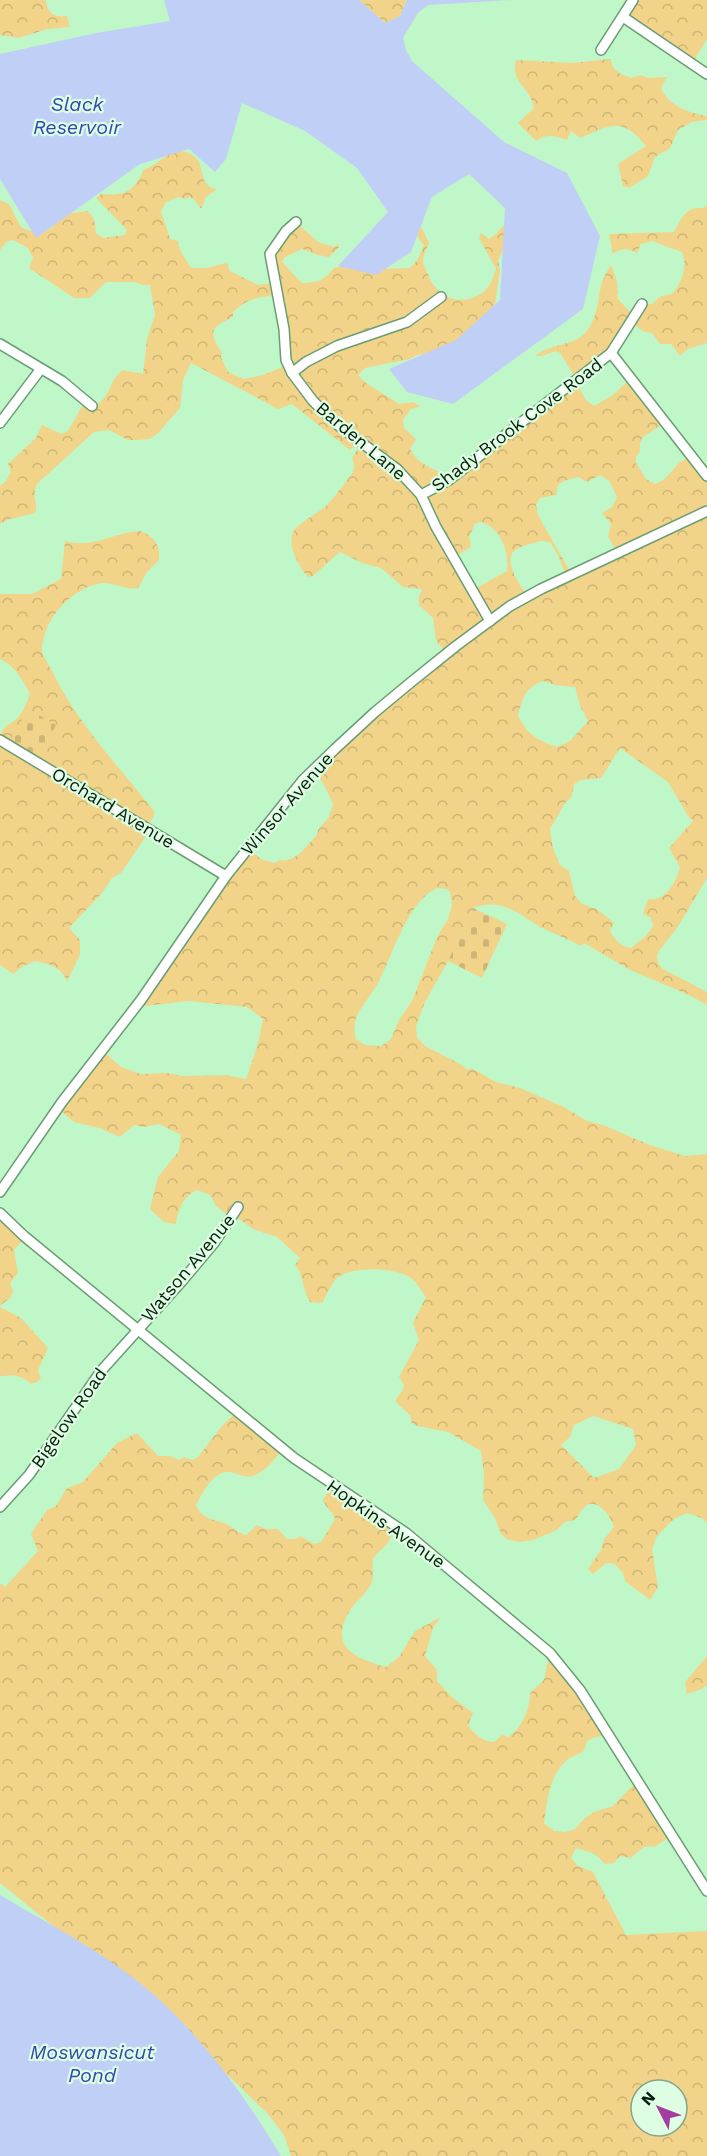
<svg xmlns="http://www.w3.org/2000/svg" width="707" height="2156" font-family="'Work Sans',sans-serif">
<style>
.forest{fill:url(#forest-crowns);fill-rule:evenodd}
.cemetery{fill:url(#cemetery-stones)}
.water{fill:#c0cff5}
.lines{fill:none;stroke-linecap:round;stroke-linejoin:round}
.minor-casing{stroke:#699d72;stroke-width:12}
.minor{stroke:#fff;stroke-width:9}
.labels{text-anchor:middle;stroke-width:4.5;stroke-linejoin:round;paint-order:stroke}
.street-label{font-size:18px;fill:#061b0b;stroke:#ddfee2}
.water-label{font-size:20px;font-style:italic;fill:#3148b1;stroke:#ddfee2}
</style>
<defs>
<pattern id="forest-crowns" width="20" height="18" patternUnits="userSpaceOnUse" patternTransform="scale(1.5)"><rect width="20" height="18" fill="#f1d489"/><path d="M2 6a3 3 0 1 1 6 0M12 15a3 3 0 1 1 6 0" fill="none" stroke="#cdb575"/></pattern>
<pattern id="cemetery-stones" width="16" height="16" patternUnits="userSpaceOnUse" patternTransform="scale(1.5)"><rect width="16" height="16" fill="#f1d489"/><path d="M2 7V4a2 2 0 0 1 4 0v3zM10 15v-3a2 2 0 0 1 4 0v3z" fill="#cdb575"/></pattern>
</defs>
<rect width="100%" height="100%" fill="#c0f7c9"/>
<g class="forest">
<path d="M 0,0 L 46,0 C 46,13 56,18 67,16 L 70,27 L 47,29 L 19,38 L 0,35 Z"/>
<polygon points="359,0 407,0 400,16 385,23"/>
<polygon points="632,0 707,0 707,39 693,62 624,13"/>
<path d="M 610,59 C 614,72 619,73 631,78 L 640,75 L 648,78 L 667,77 L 661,88 C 669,106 689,113 707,116 L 707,120 L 692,122 L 678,130 L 670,148 L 655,157 L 648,176 L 629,188 L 623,186 L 618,164 L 646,146 C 621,116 612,125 580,138 L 571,131 L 567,140 C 556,136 546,133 536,141 L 518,123 L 534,108 C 530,86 510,83 516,60 L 572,63 Z"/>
<path d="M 176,150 C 215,154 191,185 217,189 L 206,197 L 201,209 L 195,200 L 190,197 L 185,199 L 178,197 L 166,202 L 161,211 L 170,239 L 178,241 L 180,250 L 191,268 L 206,268 L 227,263 L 230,271 L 258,285 L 279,282 L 276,253 L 288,232 L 298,224 L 318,242 L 334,247 L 338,244 L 339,247 L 329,257 L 318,255 L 302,249 L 285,257 L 282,262 L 302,283 C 317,283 325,280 334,268 L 342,266 L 370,269 L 410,268 L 418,259 L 424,245 L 418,238 L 418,220 L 429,243 C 427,248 423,255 423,261 C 423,265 426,270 428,274 C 436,297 460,308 482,293 C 490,288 493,278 496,269 L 479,238 L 481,233 L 489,239 L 495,235 L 509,219 L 513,231 L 498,260 L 500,270 L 495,304 L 482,326 L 470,342 L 429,354 L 417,355 L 410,359 L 365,368 L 358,375 L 366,383 L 399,404 L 414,402 L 420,407 L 411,409 L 403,420 L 404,428 L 416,439 L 410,449 C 418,465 434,469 450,476 L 575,377 L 560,353 L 555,351 L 542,356 L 535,356 C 549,345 569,345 579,338 C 598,325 597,301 602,282 C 604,276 608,270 611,265 L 617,282 L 618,299 L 633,315 L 641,305 L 652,304 L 661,296 L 672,294 C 682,283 688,266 682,252 L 652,241 L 641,244 L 637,253 C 627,248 622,248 613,254 L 609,234 L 674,232 C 682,218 686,206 704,208 L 707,205 L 707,343 L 688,349 L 680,356 L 671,344 L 660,344 L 652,333 L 645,332 L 630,322 L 611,352 L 574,379 L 586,400 L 594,406 L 613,395 L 630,379 L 664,423 L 643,437 L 640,443 L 640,451 L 636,457 L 636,463 L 646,479 L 655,484 C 667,480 670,472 678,464 C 681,461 687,458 691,456 L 707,477 L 707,878 L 677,928 L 659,951 L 657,956 L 658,963 L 663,969 L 707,992 L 707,1005 L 689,995 L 630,970 L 584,943 L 581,946 C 570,940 558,935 546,930 C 521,917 504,896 473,908 L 448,961 L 425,1002 L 416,1026 L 417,1037 L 425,1046 L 460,1064 L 468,1070 L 471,1068 L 496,1082 L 520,1088 L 564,1107 L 587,1121 L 603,1125 L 650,1145 L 685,1156 L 707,1154 L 707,1523 L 702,1518 L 687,1513 L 674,1519 L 657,1536 L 652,1549 L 658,1587 L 650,1600 L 625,1581 L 623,1573 L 615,1564 L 606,1563 L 593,1574 L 588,1569 L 601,1550 L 604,1539 L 614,1527 C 612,1518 600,1501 589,1504 C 583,1506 579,1515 575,1520 L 565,1522 L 557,1530 L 533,1540 L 521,1542 L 508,1540 L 501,1534 L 495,1518 L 483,1500 L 484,1475 L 481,1451 L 448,1432 L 417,1426 L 411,1422 L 411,1416 L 396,1402 L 395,1401 L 402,1391 L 404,1385 L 399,1377 L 419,1340 L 413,1323 L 426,1297 C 421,1291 417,1282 411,1278 C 396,1267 351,1266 337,1278 C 331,1284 326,1296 322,1303 L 310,1302 C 302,1290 304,1275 295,1265 L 300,1258 L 277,1237 L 253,1229 L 232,1214 L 229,1216 L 216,1206 L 210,1195 L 197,1190 C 183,1196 178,1210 176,1224 L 164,1222 L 150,1209 L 158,1177 L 179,1151 L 181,1135 L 159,1124 L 144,1127 L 134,1125 L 120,1137 L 99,1128 L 74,1122 L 61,1111 L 103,1051 L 121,1067 L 141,1074 L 167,1073 L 183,1076 L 226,1075 L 246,1079 L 258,1044 L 263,1019 L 247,1007 L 188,1001 L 136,1007 L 248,848 L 261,859 L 274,863 L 280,860 C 296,863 307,845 317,835 L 318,830 L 329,817 L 333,804 L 324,785 L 313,770 L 445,652 L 436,640 L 433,618 L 419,605 L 419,597 L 422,589 L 403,587 L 381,568 L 362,563 L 340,552 L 313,576 L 308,577 C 298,566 283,540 297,527 C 306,519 318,513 327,505 C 334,498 339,490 345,483 C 352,474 357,469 352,458 L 360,445 L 358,443 L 350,450 L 292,404 L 278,409 L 191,363 L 183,380 L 180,408 L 158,433 L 150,439 L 136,440 L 128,440 L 109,430 L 94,432 L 37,484 C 31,498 39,502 35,513 L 7,520 L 0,524 L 0,486 L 6,481 L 11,472 L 8,464 L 36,438 L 42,425 L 61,434 L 68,431 L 85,401 L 93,406 C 104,403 108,392 112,383 C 114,378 119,374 122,370 L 143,374 L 147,339 L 155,315 L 150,285 L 143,285 L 135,282 L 106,282 L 90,298 L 74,298 L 29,268 L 33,258 L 28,248 L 13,240 L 6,242 L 0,250 L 0,200 L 9,204 L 21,227 L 30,231 L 50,229 L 65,214 L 88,211 L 94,219 L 96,233 L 103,238 L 125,235 L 127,230 L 96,198 L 101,194 C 125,196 134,192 144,169 C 156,166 165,155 176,150 ZM 280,295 L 287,365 L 263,375 L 244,379 L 228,372 L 221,357 L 222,353 C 208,331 210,328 233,317 L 233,313 C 246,298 262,296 280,295 ZM 600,475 L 609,481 L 617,497 L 612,507 L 602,513 L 611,524 L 608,536 L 616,551 L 571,573 L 538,515 L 536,505 L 540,498 L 556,495 L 558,485 L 564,481 L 578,477 L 587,482 ZM 480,522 C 500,526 510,552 507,571 L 473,590 L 454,557 L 471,547 L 469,537 L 475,524 ZM 541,541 L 550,542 L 558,555 L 566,576 L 527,595 C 520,585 503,562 514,551 C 520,546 534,543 541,541 ZM 543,681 L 555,685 L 575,687 L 580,706 L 588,721 L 570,741 L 557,747 C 536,739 529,736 518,716 C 523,697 524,689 543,681 ZM 620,748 L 668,782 L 688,816 L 693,821 L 669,848 L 680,867 C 676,882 666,902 648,899 L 643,913 L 651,918 L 653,926 L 646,936 L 631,948 C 621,946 614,940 610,930 L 614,923 L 597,909 L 582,904 L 575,896 L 569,871 L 560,865 L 553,848 L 550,829 L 565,803 L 572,796 L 574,784 L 581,780 L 601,778 ZM 437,888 L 447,889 L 450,892 L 452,905 L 448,919 L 438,935 L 412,1001 L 399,1020 L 391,1039 L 381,1046 L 365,1045 L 356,1039 C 354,1032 354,1022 357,1016 C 362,1005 371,995 377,985 C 392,958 407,901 437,888 ZM 593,1416 L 633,1429 L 636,1445 L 619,1469 L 594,1478 L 561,1445 L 570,1437 L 574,1425 Z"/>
<path d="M 140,531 C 154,536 161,546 159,560 L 147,572 L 138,588 C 124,591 111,580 97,584 C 73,590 50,613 44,637 C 44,640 41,646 42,650 C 43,657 49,665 52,671 C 77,723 119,767 155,812 L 148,828 L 150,830 L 121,873 L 112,878 L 102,893 L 69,928 L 80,940 L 80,955 L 67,981 C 61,967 48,963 34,961 L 22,967 L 13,974 L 0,965 L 0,735 C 4,727 7,725 14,721 C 23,715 26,703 30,694 C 23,680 14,665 0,659 L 0,594 L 32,594 L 61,579 L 65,541 C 94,549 111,533 140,531 Z"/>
<polygon points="0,1212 25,1237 14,1250 18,1273 10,1283 13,1291 11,1297 0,1306"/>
<path d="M 0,1307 L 21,1318 L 48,1348 L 38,1370 L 41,1379 L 31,1384 C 20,1374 14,1375 0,1376 Z"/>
<path d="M 236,1412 L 283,1449 C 275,1458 266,1471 255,1475 C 248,1478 243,1476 237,1474 C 216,1465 205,1489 196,1505 C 201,1518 212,1519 224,1523 C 232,1526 237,1533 246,1535 L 257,1525 L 266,1529 L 278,1529 L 287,1539 L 296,1539 L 300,1536 L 314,1544 L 321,1542 L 335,1519 C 332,1511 326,1508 323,1500 L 332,1484 L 395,1527 L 388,1543 L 373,1558 C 372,1565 374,1575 372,1582 C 368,1592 357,1600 351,1609 C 327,1646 354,1658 386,1667 L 399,1657 L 415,1631 L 441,1617 L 433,1628 L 425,1656 L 437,1670 L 437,1681 L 452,1697 L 473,1713 L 468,1725 C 475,1735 482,1741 494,1742 L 502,1735 L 509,1737 C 522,1727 530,1709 530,1693 L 544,1680 L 549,1655 L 606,1734 L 588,1740 L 583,1752 C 578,1754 570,1757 566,1761 C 549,1776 547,1802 544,1823 L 554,1831 L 566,1832 L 575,1829 L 585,1818 L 594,1812 L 613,1806 L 637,1781 L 670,1837 L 654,1847 C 644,1844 638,1852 631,1858 L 620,1856 L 614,1863 L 605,1864 L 595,1854 L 576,1848 L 571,1858 L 578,1866 L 593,1872 L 626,1935 L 707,1931 L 707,2156 L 291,2156 L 284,2135 L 268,2114 L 178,2027 L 0,1883 L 0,1583 L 5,1587 L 38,1551 L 31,1534 L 47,1510 L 56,1506 L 67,1488 L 83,1482 L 117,1443 L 137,1433 L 158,1456 L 170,1456 L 179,1460 L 184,1457 L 192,1460 L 198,1457 L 221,1427 ZM 641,2090 L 677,2090 L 677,2126 L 641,2126 Z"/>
<polygon points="707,1656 707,1685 702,1689 687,1694 685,1682"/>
</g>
<g class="cemetery">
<polygon points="28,709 56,725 38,757 10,741"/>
<polygon points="473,908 507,924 482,978 448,961"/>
</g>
<g class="water">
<polygon points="164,0 359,0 385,23 400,16 407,0 512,0 428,5 418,13 403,38 406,50 412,61 504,142 567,173 600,236 583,309 453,404 407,392 389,369 456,340 500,300 505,208 469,174 432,197 411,252 376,275 338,266 388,212 357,168 305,131 242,103 226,159 215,172 189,149 140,164 36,238 0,179 0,54 96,33 170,21"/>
<path d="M 0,1895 C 45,1922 94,1947 136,1980 C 194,2025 244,2094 281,2156 L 0,2156 Z"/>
</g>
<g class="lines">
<defs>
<g id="minor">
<polyline points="623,17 707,74"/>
<polyline points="601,50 633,0"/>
<polyline points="296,222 286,231 270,254 284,329 286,360 292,373 313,401 339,426 397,469 421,495 436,527 490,621"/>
<polyline points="0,344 62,381 92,406"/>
<polyline points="611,353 707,476"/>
<polyline points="292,373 306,362 337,346 407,322 441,297"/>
<polyline points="0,423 40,370"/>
<polyline points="421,495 449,480 472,462 509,432 611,353 642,304"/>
<polyline points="0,740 226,876"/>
<polyline points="0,1192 62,1102 141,1000 226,876 303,780 335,749 375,712 410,683 456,646 510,606 541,589 707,511"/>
<polyline points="0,1213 24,1236 294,1458 406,1533 550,1653 580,1690 707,1891"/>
<polyline points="0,1507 29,1475 101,1371 182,1281 214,1243 238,1207"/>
</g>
</defs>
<use href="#minor" class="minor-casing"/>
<use href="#minor" class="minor"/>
</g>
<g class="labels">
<g class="street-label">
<text transform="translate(517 425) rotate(-37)" y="6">Shady Brook Cove Road</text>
<text transform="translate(361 441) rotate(40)" y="6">Barden Lane</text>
<text transform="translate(287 804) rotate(-49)" y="6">Winsor Avenue</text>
<text transform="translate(113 808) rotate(31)" y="6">Orchard Avenue</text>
<text transform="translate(188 1268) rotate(-50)" y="6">Watson Avenue</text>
<text transform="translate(69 1418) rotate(-55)" y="6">Bigelow Road</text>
<text transform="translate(386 1524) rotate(35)" y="6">Hopkins Avenue</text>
</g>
<g class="water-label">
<text x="77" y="111">Slack<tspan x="77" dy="23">Reservoir</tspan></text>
<text x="92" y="2059">Moswansicut<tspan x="92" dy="23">Pond</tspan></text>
</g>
</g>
<g transform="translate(659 2108) rotate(312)"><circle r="28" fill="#ddfee2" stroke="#87a38c" stroke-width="1.5"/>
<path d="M0-4.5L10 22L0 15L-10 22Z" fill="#a53da1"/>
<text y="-9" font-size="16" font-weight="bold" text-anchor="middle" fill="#061b0b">N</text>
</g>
</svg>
